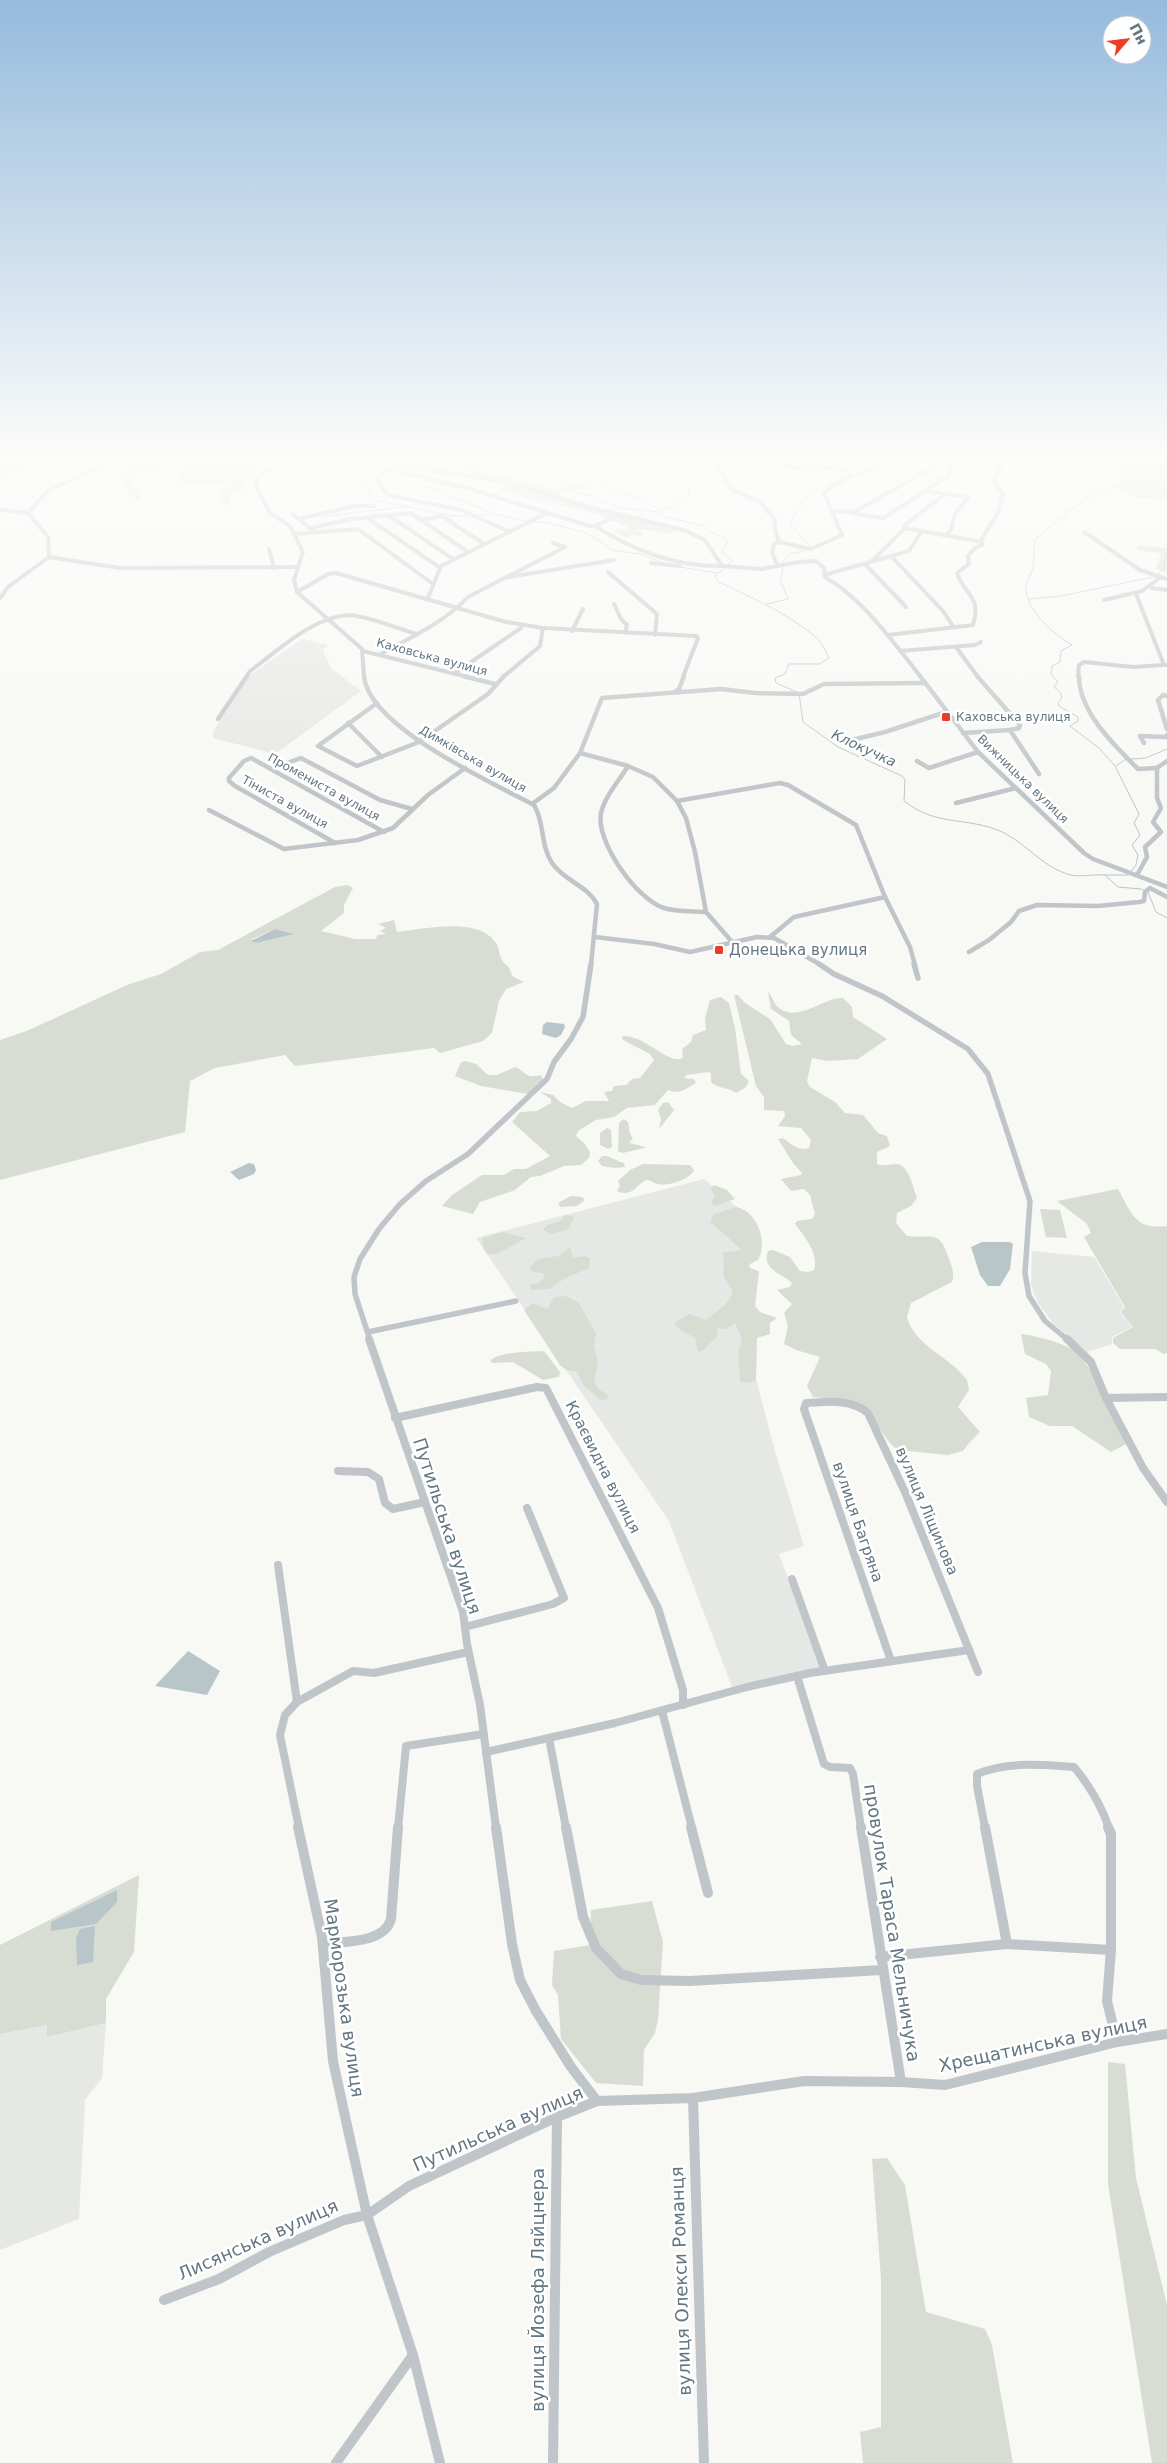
<svg xmlns="http://www.w3.org/2000/svg" width="1167" height="2463" font-family="'DejaVu Sans',sans-serif">
<style>
.built{fill:#e6e8e6}
.green{fill:#d8ddd4;fill-rule:evenodd}
.water{fill:#b8c6ca}
.lines{fill:none;stroke-linecap:round;stroke-linejoin:round}
.stream{stroke:#b8c6ca;stroke-width:1}
.minor-far4{stroke:#bfc5c8;stroke-width:4}
.minor-far3{stroke:#bfc5c8;stroke-width:4.5}
.minor-far2{stroke:#bfc5c8;stroke-width:5.5}
.minor-far1{stroke:#bfc5c8;stroke-width:8}
.minor{stroke:#bfc5c8;stroke-width:10}
.poi-dot{fill:#eb3e23;stroke:#fff;stroke-width:2}
.labels{text-anchor:middle;stroke-width:5;stroke-linejoin:round;paint-order:stroke}
.far-street-label{font-size:12px;fill:#627782;stroke:#fff}
.far-poi-label{font-size:12px;fill:#627782;stroke:#fff;text-anchor:start}
.far-water-label{font-size:14px;font-style:italic;fill:#5d767c;stroke:#fff}
.poi-label{font-size:15px;fill:#627782;stroke:#fff;text-anchor:start}
.street-label{font-size:15px;fill:#627782;stroke:#fff}
.near-street-label{font-size:18px;fill:#627782;stroke:#fff}
</style>
<rect width="100%" height="100%" fill="#f8f8f5"/>
<g class="built">
<polygon points="302,639 328,645 323,650 331,668 361,691 275,754 213,738 213,731 250,675"/>
<polygon points="704,1179 750,1218 750,1283 745,1361 756,1379 775,1451 804,1546 779,1554 821,1669 732,1687 669,1521 476,1238"/>
<polygon points="1032,1251 1094,1257 1124,1307 1120,1312 1132,1327 1112,1337 1112,1344 1087,1352 1053,1323 1038,1303 1031,1285"/>
<polygon points="106,2023 102,2078 85,2100 79,2219 0,2250 0,2034 47,2025 47,2037"/>
</g>
<g class="green">
<path d="M 0,456 L 71,456 L 17,470 L 25,474 C 13,475 12,471 0,478 Z"/>
<polygon points="137,456 245,456 251,458 258,456 289,456 283,461 258,459 251,478 245,479 248,488 231,493 230,501 232,504 225,505 219,499 222,487 228,485 225,482 182,486 181,469 209,467 207,465 156,470 135,476 134,484 142,500 138,501 128,493 120,480 121,474 137,458"/>
<path d="M 374,456 L 425,456 L 420,461 L 426,462 L 423,465 L 451,473 C 434,481 391,465 374,456 Z"/>
<polygon points="440,456 470,457 466,460 488,474 539,484 550,488 582,484 591,488 559,492 560,497 605,511 686,532 677,531 670,534 639,529 637,531 642,533 642,536 633,535 627,538 614,531 628,529 629,527 599,515 499,490 509,485 455,476 453,474 466,468 451,459"/>
<path d="M 1110,456 L 1167,456 L 1167,499 L 1136,498 L 1119,489 C 1118,476 1123,465 1110,456 Z"/>
<polygon points="1142,545 1162,548 1167,547 1167,572 1156,569 1161,553 1138,551 1139,549 1133,548"/>
<path d="M 348,885 L 353,888 L 344,905 L 344,913 L 321,931 L 355,939 L 375,939 L 378,935 L 385,934 L 380,931 L 386,928 L 378,924 L 394,920 L 397,932 C 424,929 478,916 496,943 C 499,947 499,953 501,958 C 504,966 510,964 512,976 L 524,982 L 506,989 L 499,1001 L 492,1033 L 483,1041 L 440,1053 L 434,1048 L 295,1066 L 285,1055 L 215,1068 L 190,1081 L 185,1132 L 0,1180 L 0,1040 L 29,1030 L 127,985 L 161,974 L 200,952 L 218,950 L 335,887 ZM 275,929 L 295,934 L 255,943 L 252,939 Z"/>
<path d="M 768,992 C 772,995 773,1001 776,1005 C 795,1026 825,996 843,998 L 852,1007 L 853,1017 L 887,1039 L 858,1059 L 827,1061 L 812,1058 L 807,1081 L 810,1087 L 835,1102 L 845,1113 L 863,1115 L 878,1133 L 887,1136 L 890,1146 L 877,1152 L 877,1164 C 884,1167 890,1164 897,1164 C 910,1166 913,1189 917,1198 L 911,1206 L 897,1213 L 896,1223 L 907,1236 C 933,1239 939,1228 949,1259 C 952,1267 955,1274 952,1282 L 911,1303 L 907,1317 C 915,1347 951,1357 967,1380 L 969,1390 L 958,1407 L 980,1432 L 969,1443 L 963,1451 L 948,1455 L 898,1450 C 888,1443 882,1432 876,1422 C 862,1397 838,1400 813,1397 L 807,1386 L 820,1357 L 796,1350 L 784,1344 L 788,1326 L 784,1313 L 792,1304 L 777,1290 L 790,1287 L 792,1283 C 783,1274 761,1270 768,1251 L 773,1250 L 790,1257 L 800,1271 L 808,1272 L 814,1270 C 819,1253 804,1236 795,1224 L 797,1221 L 812,1219 L 815,1214 L 810,1195 L 804,1189 L 791,1191 L 781,1179 L 801,1175 L 802,1173 L 793,1163 L 778,1139 L 783,1138 C 791,1144 799,1152 809,1148 L 811,1140 L 801,1128 L 778,1126 L 785,1116 L 784,1111 L 764,1110 L 764,1097 L 756,1086 L 734,995 L 738,995 L 745,1003 L 770,1019 L 786,1044 L 793,1046 L 802,1044 L 791,1035 L 789,1021 L 771,1009 Z"/>
<path d="M 721,997 L 729,1003 L 735,1028 L 741,1074 L 749,1081 L 746,1087 L 736,1093 C 728,1087 718,1089 711,1082 L 711,1074 L 709,1072 L 687,1075 L 684,1078 L 694,1079 L 696,1083 C 685,1089 680,1095 668,1090 L 655,1105 L 627,1108 L 614,1117 L 596,1120 L 578,1131 L 576,1136 L 584,1143 L 590,1152 L 589,1158 L 581,1165 L 564,1166 L 540,1176 L 531,1177 L 515,1190 L 480,1202 L 473,1214 L 442,1206 L 452,1195 L 482,1175 L 504,1175 L 514,1169 L 526,1169 L 550,1156 L 512,1122 L 520,1112 L 537,1111 L 551,1103 L 551,1099 L 540,1092 L 553,1095 L 560,1102 L 572,1108 L 586,1101 L 609,1101 L 604,1092 L 612,1091 L 614,1086 L 626,1085 L 632,1079 L 640,1078 L 654,1060 L 650,1054 L 623,1040 L 622,1036 C 645,1035 663,1061 681,1059 L 683,1057 L 682,1049 L 691,1042 L 693,1035 L 706,1030 L 705,1018 L 710,1000 Z"/>
<path d="M 466,1061 L 476,1064 L 488,1075 L 497,1075 L 515,1067 C 527,1072 524,1079 541,1075 L 543,1080 L 528,1094 L 481,1086 L 455,1076 L 461,1062 Z"/>
<polygon points="668,1102 674,1110 659,1129 661,1119 658,1110 663,1103"/>
<polygon points="624,1119 628,1122 630,1134 633,1138 629,1143 646,1147 644,1148 623,1153 618,1151 619,1123"/>
<polygon points="607,1128 611,1130 612,1147 608,1149 600,1145 600,1133"/>
<path d="M 602,1156 C 610,1155 616,1161 624,1163 L 625,1167 L 615,1168 L 602,1166 L 598,1161 Z"/>
<path d="M 643,1164 L 690,1165 L 694,1170 C 691,1179 667,1187 657,1184 C 653,1183 652,1180 646,1180 C 636,1185 632,1198 617,1191 L 620,1186 L 618,1181 L 630,1170 Z"/>
<polygon points="714,1185 727,1190 735,1199 714,1206 711,1202 715,1196 710,1188"/>
<path d="M 1118,1189 C 1132,1214 1135,1230 1167,1226 L 1167,1353 L 1164,1354 L 1155,1349 L 1120,1349 L 1113,1343 L 1113,1338 L 1133,1327 L 1121,1312 L 1125,1307 L 1084,1237 L 1091,1233 L 1087,1224 L 1057,1201 Z"/>
<polygon points="571,1196 582,1197 585,1200 577,1206 560,1207 558,1203"/>
<path d="M 736,1207 C 758,1211 768,1243 758,1260 L 748,1265 L 750,1268 L 759,1271 L 755,1306 L 760,1312 L 777,1318 L 770,1323 L 770,1334 L 757,1338 L 756,1380 L 748,1383 L 740,1382 L 738,1352 L 742,1339 L 735,1323 L 727,1329 L 717,1328 L 718,1336 L 701,1352 L 698,1351 L 695,1338 L 680,1330 L 674,1323 L 689,1314 L 706,1320 L 725,1305 L 732,1295 L 732,1290 L 724,1277 L 723,1253 L 742,1250 L 710,1222 L 714,1214 Z"/>
<polygon points="1040,1209 1060,1210 1067,1238 1046,1237"/>
<polygon points="565,1215 574,1217 569,1229 552,1234 543,1230 547,1225 559,1222"/>
<polygon points="502,1232 526,1238 497,1254 487,1254 483,1247 482,1238"/>
<path d="M 570,1247 L 573,1258 L 585,1256 L 590,1258 L 589,1268 C 575,1274 561,1279 550,1289 L 531,1290 L 530,1284 L 539,1283 L 545,1277 L 543,1273 L 532,1272 L 530,1267 L 538,1259 L 558,1256 Z"/>
<polygon points="566,1296 579,1303 596,1334 594,1346 598,1362 594,1380 598,1389 608,1395 606,1400 599,1399 584,1386 577,1372 566,1370 560,1365 524,1310 533,1303 547,1309 554,1297"/>
<path d="M 1021,1334 C 1033,1335 1064,1343 1073,1350 C 1095,1366 1114,1419 1126,1444 L 1111,1452 L 1072,1426 L 1050,1426 L 1029,1417 L 1026,1398 L 1048,1395 L 1051,1371 L 1046,1364 L 1025,1354 Z"/>
<path d="M 544,1351 L 560,1372 L 559,1377 L 543,1380 L 513,1362 L 493,1363 L 490,1361 C 499,1351 530,1352 544,1351 Z"/>
<polygon points="139,1875 134,1952 106,1999 106,2023 47,2037 47,2025 0,2034 0,1945"/>
<polygon points="652,1901 663,1942 658,2020 655,2033 644,2050 643,2086 596,2083 561,2039 558,1995 552,1985 554,1951 590,1945 591,1910"/>
<polygon points="1108,2062 1125,2064 1136,2178 1167,2305 1167,2463 1152,2463 1108,2184"/>
<polygon points="887,2158 905,2185 926,2312 985,2329 992,2345 1013,2463 863,2463 860,2432 881,2427 881,2279 872,2159"/>
</g>
<g class="water">
<polygon points="275,929 295,934 256,943 251,941"/>
<polygon points="547,1022 564,1024 565,1027 561,1035 556,1038 542,1034 543,1025"/>
<polygon points="249,1163 254,1164 256,1170 254,1174 239,1180 230,1172"/>
<polygon points="982,1242 1010,1242 1013,1244 1010,1269 1000,1286 988,1286 980,1275 971,1247"/>
<polygon points="188,1651 220,1671 207,1695 155,1686"/>
<polygon points="117,1890 117,1902 96,1924 51,1931 51,1922"/>
<polygon points="95,1926 93,1962 77,1965 76,1938 80,1929"/>
</g>
<g class="lines">
<g class="stream">
<polyline points="537,456 538,462 565,475 568,480 564,485"/>
<polyline points="1164,456 1167,471"/>
<polyline points="840,462 861,456"/>
<polyline points="350,468 358,472 361,482 369,487 370,499 453,516 471,516"/>
<path d="M 601,471 L 594,475 C 611,496 641,495 662,511"/>
<polyline points="427,487 441,490 447,496 491,512"/>
<path d="M 566,488 L 576,493 L 594,496 L 601,501 L 622,508 L 659,512 L 666,517 L 704,526 L 709,532 L 722,536 L 727,542 L 722,552 L 732,561 L 715,576 L 717,581 C 752,598 788,613 817,638 C 822,643 826,652 829,658 L 820,664 L 789,664 L 785,674 L 775,678 L 776,683 L 799,693 L 803,722 L 838,747 L 902,776 L 905,780 L 904,801 C 937,826 960,817 995,829 C 1022,838 1039,865 1067,874 C 1079,878 1092,874 1105,875 L 1118,887 L 1141,889 L 1148,892 L 1156,912 L 1167,918"/>
<polyline points="809,495 843,475 845,466 818,456"/>
<polyline points="662,511 675,506 689,494 689,487 682,472 690,469"/>
<polyline points="476,516 493,513 520,520 549,523 583,532 602,542 611,550 640,554 664,563"/>
<polyline points="318,517 405,507"/>
<polyline points="680,567 717,573"/>
<polyline points="1158,574 1163,570 1167,554"/>
<polyline points="1029,599 1061,596 1153,577"/>
<polyline points="767,604 788,599 780,579 783,571 781,563 790,554 803,551 810,546 790,524 796,511 808,496"/>
<polyline points="1131,759 1146,758 1167,749"/>
<polyline points="1116,766 1126,759"/>
<path d="M 1105,875 L 1128,875 L 1136,865 L 1138,855 L 1132,845 L 1140,835 L 1134,823 L 1139,814 L 1115,766 L 1099,748 L 1070,726 L 1078,721 L 1078,717 L 1059,706 L 1058,703 L 1062,698 L 1060,692 L 1054,687 L 1058,682 L 1051,674 L 1052,666 L 1060,662 L 1061,651 L 1072,645 C 1055,635 1024,609 1026,586 C 1027,579 1032,574 1033,567 C 1035,559 1034,549 1034,540 C 1056,523 1077,501 1103,490 C 1124,481 1146,487 1167,476"/>
</g>
<g class="minor-far4">
<polyline points="287,456 257,479 257,488 270,513 290,526 303,552 294,580 297,592 362,649 364,677"/>
<polyline points="391,456 445,472 510,483 596,509 684,530 705,540 722,566 761,569 799,562 816,561"/>
<polyline points="722,456 714,461 732,490 760,502 775,520 775,530 779,542 811,549"/>
<polyline points="761,456 796,468 815,466 848,470 850,475"/>
<polyline points="970,460 1001,464"/>
<polyline points="405,461 376,477 387,495 461,510 510,532"/>
<polyline points="388,469 470,489 590,526 595,526 618,515"/>
<polyline points="945,494 968,497 955,514 951,530 946,535"/>
<polyline points="0,510 28,513 48,537 49,557 120,568 296,567"/>
<polyline points="833,511 854,512 937,465 948,463"/>
<polyline points="28,513 49,490 124,456"/>
<polyline points="851,513 883,518 948,476 950,470 948,456"/>
<polyline points="293,514 313,531"/>
<polyline points="388,515 453,559"/>
<polyline points="366,517 439,567"/>
<polyline points="298,519 355,506 375,506"/>
<polyline points="421,520 442,516 484,544"/>
<path d="M 595,526 C 634,551 675,567 722,566"/>
<polyline points="311,528 351,519 411,513 468,552"/>
<polyline points="905,528 982,542"/>
<polyline points="1084,532 1140,570 1167,579"/>
<polyline points="295,534 358,529 433,584"/>
<polyline points="269,549 274,568"/>
<path d="M 811,549 L 842,535 L 824,493 C 843,475 870,474 889,456"/>
<polyline points="891,556 943,611 953,626"/>
<path d="M 816,561 L 824,568 L 825,577 C 863,599 894,643 921,677"/>
<polyline points="872,561 905,528 905,525 945,494 926,491"/>
<polyline points="651,563 680,566"/>
<polyline points="865,564 906,607"/>
<polyline points="778,566 772,553 774,544 779,542"/>
<polyline points="608,572 657,614 655,635"/>
<polyline points="824,575 909,551 921,532"/>
<polyline points="509,577 614,560"/>
<polyline points="1152,588 1167,590"/>
<polyline points="297,592 328,574 336,573 506,622 543,628 540,646 503,677"/>
<polyline points="1136,594 1164,665 1167,665"/>
<polyline points="0,598 8,587 49,557"/>
<polyline points="428,598 441,566 547,513"/>
<polyline points="1104,600 1142,591 1161,577"/>
<polyline points="614,604 621,619 627,625 625,633"/>
<polyline points="544,628 696,636 698,638 683,677"/>
<polyline points="572,631 583,609"/>
<path d="M 888,635 L 973,625 C 982,596 965,596 957,573 L 969,564 L 968,556 L 975,548 L 982,545 L 981,540 L 998,513 L 1003,494 L 994,480 L 1006,456"/>
<polyline points="956,647 978,677"/>
<polyline points="363,651 468,677"/>
<polyline points="900,651 975,645 981,642"/>
<path d="M 381,654 C 411,637 445,622 468,597 L 565,547 L 553,543"/>
<polyline points="455,673 521,628 522,625"/>
<path d="M 246,677 L 250,671 C 279,650 312,617 349,615 C 364,615 400,629 416,634"/>
<polyline points="1078,677 1079,665 1084,662 1133,667 1164,665"/>
</g>
<g class="minor-far3">
<path d="M 364,676 C 368,727 493,783 534,805 C 545,823 540,845 552,863 C 564,881 587,885 597,904 L 591,965"/>
<polyline points="463,676 495,684"/>
<polyline points="920,676 978,752 1084,853 1093,859 1167,887"/>
<polyline points="977,676 1020,725 1019,728 1010,730 1039,774"/>
<path d="M 1079,676 C 1079,712 1114,745 1138,769 L 1157,768"/>
<polyline points="675,692 679,689 684,676"/>
<polyline points="1167,696 1163,695 1158,700 1167,729"/>
<polyline points="377,703 318,746 357,766 419,742 488,694 504,676"/>
<polyline points="218,719 247,676"/>
<polyline points="348,723 382,757"/>
<polyline points="963,733 1010,730"/>
<polyline points="848,741 885,732 946,712"/>
<polyline points="1144,743 1140,736 1166,737 1167,735"/>
<polyline points="580,753 628,766 653,777 677,801 686,818 695,852 706,912 733,943"/>
<polyline points="917,761 929,768 978,752"/>
<path d="M 628,766 C 619,781 605,796 601,813 C 595,841 637,900 664,908 C 676,912 693,911 706,912"/>
<polyline points="1157,768 1167,761"/>
<polyline points="271,769 301,758 380,800 412,809"/>
<polyline points="677,801 780,783 788,785 856,825 885,897 910,947 915,965"/>
<polyline points="956,803 1016,788"/>
<polyline points="532,804 554,788 580,753 602,698 721,689 755,693 803,694 824,684 924,683"/>
<polyline points="209,810 284,849 358,840 393,828 428,795 465,768"/>
<polyline points="335,843 235,786 229,781 229,778 244,761 251,758 384,832"/>
<polyline points="1137,875 1147,857 1145,847 1161,832 1153,822 1161,808 1157,798 1157,768"/>
<polyline points="595,937 654,944 690,952 757,937 774,938 821,965"/>
<polyline points="770,937 794,917 885,897"/>
<polyline points="969,952 989,940 1011,922 1019,911 1037,905 1098,906 1139,902 1144,901 1145,892 1150,888 1167,897"/>
</g>
<g class="minor-far2">
<polyline points="819,964 834,974 882,996 968,1049 988,1074 1030,1201 1025,1273 1029,1296 1045,1321 1068,1340"/>
<polyline points="914,964 918,978"/>
<polyline points="368,1332 516,1301"/>
<polyline points="370,1340 355,1294 354,1277 360,1259 379,1229 400,1204 426,1181 468,1154 547,1079 554,1062 571,1039 583,1017 591,964"/>
</g>
<g class="minor-far1">
<polyline points="369,1339 463,1612 467,1644 480,1705 496,1828"/>
<polyline points="1067,1339 1091,1362 1106,1398 1143,1468 1167,1502"/>
<polyline points="1106,1398 1167,1397"/>
<polyline points="395,1418 537,1387 546,1388 658,1608 683,1690 683,1705"/>
<polyline points="338,1471 368,1472 379,1479 385,1503 393,1509 425,1502"/>
<polyline points="278,1565 297,1702 285,1715 280,1735 299,1828"/>
<polyline points="792,1579 825,1671"/>
<polyline points="465,1627 553,1604 564,1598 527,1508"/>
<path d="M 891,1661 L 804,1409 L 806,1403 C 828,1402 850,1398 868,1413 L 905,1492 L 978,1672"/>
<polyline points="797,1676 824,1764 830,1767 850,1768 853,1774 861,1828"/>
<polyline points="297,1702 353,1671 374,1673 468,1652"/>
<polyline points="662,1711 692,1828"/>
<polyline points="549,1738 566,1828"/>
<polyline points="486,1752 615,1723 747,1687 810,1673 969,1650"/>
<polyline points="398,1828 406,1746 484,1734"/>
<path d="M 985,1828 L 977,1786 L 977,1774 C 1008,1761 1041,1765 1074,1767 C 1090,1786 1101,1805 1109,1828"/>
</g>
<g class="minor">
<polyline points="298,1827 322,1937 333,2061 348,2130 367,2215 413,2355 440,2463"/>
<polyline points="566,1827 583,1917 596,1948 621,1974 641,1980 690,1981 882,1970"/>
<polyline points="691,1827 708,1893"/>
<polyline points="861,1827 901,2082"/>
<polyline points="985,1827 1007,1944"/>
<polyline points="1108,1827 1111,1834 1111,1950 1107,2001 1117,2042"/>
<path d="M 323,1944 C 344,1941 384,1944 391,1919 L 398,1827"/>
<polyline points="880,1957 1007,1944 1111,1950"/>
<polyline points="693,2098 704,2463"/>
<polyline points="597,2101 693,2098 804,2081 901,2082 945,2085 1117,2042 1167,2034"/>
<polyline points="164,2300 219,2279 269,2252 344,2220 367,2215 409,2186 557,2117 597,2101 571,2067 536,2011 520,1980 512,1944 496,1827"/>
<polyline points="336,2463 413,2355"/>
<polyline points="553,2463 557,2117"/>
</g>
</g>
<linearGradient id="sky" x2="0" y2="1"><stop stop-color="#95bbdc"/><stop offset="0.57" stop-color="#fcfcfa"/><stop offset="1" stop-color="#fcfcfa" stop-opacity="0"/></linearGradient>
<rect width="1167" height="800" fill="url(#sky)"/>
<g class="poi-dot">
<rect x="941" y="712" width="10" height="10" rx="2.5"/>
<rect x="714" y="945" width="10" height="10" rx="2.5"/>
</g>
<g class="labels">
<g class="far-street-label">
<text transform="translate(432 657) rotate(15)" y="4">Каховська вулиця</text>
<text transform="translate(473 759) rotate(30)" y="4">Димківська вулиця</text>
<text transform="translate(1023 779) rotate(44)" y="4">Вижницька вулиця</text>
<text transform="translate(324 787) rotate(29)" y="4">Промениста вулиця</text>
<text transform="translate(285 802) rotate(29)" y="4">Тіниста вулиця</text>
</g>
<g class="far-poi-label">
<text x="956" y="721">Каховська вулиця</text>
</g>
<g class="far-water-label">
<text transform="translate(864 748) rotate(25)" y="5">Клокучка</text>
</g>
<g class="poi-label">
<text x="729" y="955">Донецька вулиця</text>
</g>
<g class="street-label">
<text transform="translate(603 1467) rotate(63)" y="5">Краєвидна вулиця</text>
<text transform="translate(927 1511) rotate(67)" y="5">вулиця Ліщинова</text>
<text transform="translate(858 1522) rotate(71)" y="5">вулиця Багряна</text>
</g>
<g class="near-street-label">
<text transform="translate(447 1526) rotate(72)" y="6">Путильська вулиця</text>
<text transform="translate(892 1923) rotate(81)" y="6">провулок Тараса Мельничука</text>
<text transform="translate(344 1998) rotate(82)" y="6">Марморозька вулиця</text>
<text transform="translate(1043 2044) rotate(-12)" y="6">Хрещатинська вулиця</text>
<text transform="translate(498 2129) rotate(-24)" y="6">Путильська вулиця</text>
<text transform="translate(258 2240) rotate(-24)" y="6">Лисянська вулиця</text>
<text transform="translate(681 2281) rotate(-92)" y="6">вулиця Олекси Романця</text>
<text transform="translate(538 2290) rotate(-90)" y="6">вулиця Йозефа Ляйцнера</text>
</g>
</g>
<g transform="translate(1127 40) rotate(62)"><circle r="24" fill="#ffffff" stroke="#c0c9cd"/>
<path d="M0-4L9 19L0 12L-9 19Z" fill="#eb3e23"/>
<text y="-8" font-size="14" font-weight="bold" text-anchor="middle" fill="#627782">Пн</text>
</g>
</svg>
